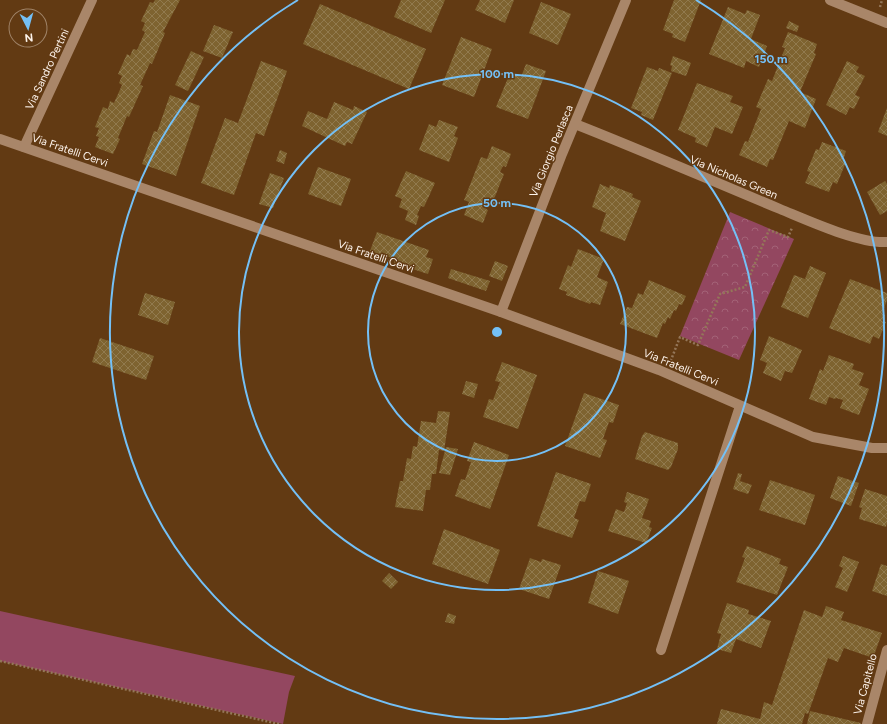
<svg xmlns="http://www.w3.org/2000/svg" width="887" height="724" font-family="Figtree,sans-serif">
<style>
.grass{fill:#934760}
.park{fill:url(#park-crowns)}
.building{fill:url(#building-cross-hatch)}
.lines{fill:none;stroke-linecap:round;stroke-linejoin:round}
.path{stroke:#947659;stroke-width:2.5;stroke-dasharray:2 2;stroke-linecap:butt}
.minor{stroke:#a98669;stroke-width:10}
.ring{fill:none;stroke:#74c0f6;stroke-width:2}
.labels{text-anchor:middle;stroke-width:3;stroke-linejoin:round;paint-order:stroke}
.street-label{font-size:11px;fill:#fdf3eb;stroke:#623a13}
.centre{fill:#74c0f6;stroke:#623a13;stroke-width:2}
.ring-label{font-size:12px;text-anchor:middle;font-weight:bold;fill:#74c0f6;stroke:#623a13;stroke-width:3;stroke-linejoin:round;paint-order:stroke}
</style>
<defs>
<pattern id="park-crowns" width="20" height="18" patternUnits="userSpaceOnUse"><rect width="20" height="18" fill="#934760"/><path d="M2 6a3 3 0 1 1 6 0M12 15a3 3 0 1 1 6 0" fill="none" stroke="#a36277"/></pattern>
<pattern id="building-cross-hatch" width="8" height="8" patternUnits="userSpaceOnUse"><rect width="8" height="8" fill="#7e6330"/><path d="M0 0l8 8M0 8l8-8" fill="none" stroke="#917a4e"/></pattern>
</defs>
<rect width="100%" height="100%" fill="#623a13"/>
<polygon class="grass" points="0,611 295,676 289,692 283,724 0,661"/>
<polygon class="park" points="730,212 794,239 739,360 680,336"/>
<g class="building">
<polygon points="155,0 180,0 163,32 165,33 152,64 150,63 140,85 143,86 129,117 127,116 118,138 120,139 113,154 95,147 99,137 96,136 99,128 95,127 103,107 108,109 110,101 114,103 122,85 119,83 122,76 118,74 127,54 130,56 133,49 137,50 145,32 142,30 145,23 141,21 150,2 153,3"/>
<polygon points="401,0 445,0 431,33 394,17"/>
<polygon points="480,0 514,0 505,23 475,10"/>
<polygon points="674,0 701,0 685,42 672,37 673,34 663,30"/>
<polygon points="541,2 571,14 558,45 529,33"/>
<polygon points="320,4 426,49 409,89 303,44"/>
<polygon points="728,7 745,14 747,10 760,15 751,39 767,46 759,67 746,61 744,68 709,54"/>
<polygon points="789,21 799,26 797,32 786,28"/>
<polygon points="214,25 233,32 222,58 203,51"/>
<polygon points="788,32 817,44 814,53 816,54 800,92 816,99 805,128 789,121 773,160 770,159 767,167 739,155 745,141 748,142 761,109 756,107 768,79 772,81 785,48 782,47"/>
<polygon points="461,37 492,49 474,97 442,85"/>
<polygon points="191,51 204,57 188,91 175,85"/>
<polygon points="673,56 691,63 686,76 671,71 672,66 670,65"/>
<polygon points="261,61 287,71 264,136 256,133 234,195 201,183 225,118 238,123"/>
<polygon points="847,61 859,67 856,72 865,76 855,95 860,97 854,109 850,107 846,115 826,105"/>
<polygon points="526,64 546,71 528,119 496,107 510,73 521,77"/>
<polygon points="647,67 658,71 659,68 672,73 653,120 641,115 642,112 631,108"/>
<polygon points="697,83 733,96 730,102 743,107 732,134 715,127 707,147 695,142 696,138 678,130"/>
<polygon points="170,95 200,106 176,176 142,164 154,131 157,132"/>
<polygon points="334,102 353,110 354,106 367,112 352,144 347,142 345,146 302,126 308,111 327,119"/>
<polygon points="887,108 887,136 878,132"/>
<polygon points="439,120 458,127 454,136 458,138 449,162 419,150 429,124 436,127"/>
<polygon points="822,142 846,151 843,160 846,162 837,184 833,182 829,192 805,183 810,172 807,171 816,149 819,150"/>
<polygon points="492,146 511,154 506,167 503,166 500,172 504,174 492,204 488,202 486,209 488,210 483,223 464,215 469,202 464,200 481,157 487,159"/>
<polygon points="280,150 287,153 284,164 276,161"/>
<polygon points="318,167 351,179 341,206 308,194"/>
<polygon points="406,171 435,183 424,207 421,206 417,215 419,216 416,225 405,220 408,211 399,207 402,199 395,196"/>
<polygon points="270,173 284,178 273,208 259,204"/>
<polygon points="885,181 887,184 887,211 880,215 867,192"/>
<polygon points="600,184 609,188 610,185 633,194 632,197 641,201 625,241 600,231 606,213 592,207"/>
<polygon points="377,232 429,250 426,257 433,259 428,274 394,263 395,259 370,251"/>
<polygon points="578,249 604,259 597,277 608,282 600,305 591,302 590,304 566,295 567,292 559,289 568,265 571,267"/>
<polygon points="495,261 508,266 502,281 489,276"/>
<polygon points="810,266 826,273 808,318 781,307 794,275 805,279"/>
<polygon points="451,269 490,281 486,291 448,278"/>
<polygon points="850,279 887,293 887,300 882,314 885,315 882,321 886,322 879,339 873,336 870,344 829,328"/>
<polygon points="649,280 686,296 682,305 679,304 676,311 674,310 670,319 668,317 665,324 663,323 657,338 620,324 627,307 632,308 638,293 643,295"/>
<polygon points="145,293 175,302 168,325 138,315"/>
<polygon points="769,336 802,350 792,373 785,371 781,381 763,373 767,363 760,360"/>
<polygon points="100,338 154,356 146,380 92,362"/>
<polygon points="829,355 854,364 852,369 864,373 859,385 869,389 859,415 840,408 843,400 836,398 835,399 829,397 826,405 809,399 820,369 823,371"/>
<polygon points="502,362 537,375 518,429 483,417 489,399 493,400 500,382 495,381"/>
<polygon points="466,381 478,384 474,398 462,394"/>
<polygon points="584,393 619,405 613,423 609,422 603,439 607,440 600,458 565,446"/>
<polygon points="438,411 450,412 444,451 439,450 436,474 432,474 430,490 426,490 423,511 395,507 400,481 403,481 407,458 411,459 413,446 417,447 421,421 436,423"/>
<polygon points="645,432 678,443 678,449 671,467 668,470 635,459 642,436"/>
<polygon points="474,442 509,455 490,509 455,496 461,479 465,480 471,462 467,461"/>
<polygon points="446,447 458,449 450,475 439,473"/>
<polygon points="556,472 591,484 585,502 580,501 574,518 579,520 572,538 537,526"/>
<polygon points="738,473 742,474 740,481 752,485 748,494 733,489"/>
<polygon points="838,476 859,483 851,506 830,498"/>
<polygon points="770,480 815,495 805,525 759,510"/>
<polygon points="865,489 887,496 887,523 886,527 859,519 862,508 859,507"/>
<polygon points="627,492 649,499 642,518 651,521 649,527 652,528 646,543 608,531 616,509 624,512 627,503 624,502"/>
<polygon points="444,529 500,550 488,584 432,564"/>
<polygon points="747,546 781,559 779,564 788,567 777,595 736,582 745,558 742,557"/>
<polygon points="843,556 859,562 847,592 835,587 843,568 839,566"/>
<polygon points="530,558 541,562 542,559 561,565 549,599 519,589"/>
<polygon points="881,564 887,566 887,596 872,591"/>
<polygon points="598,571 629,581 618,614 588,603"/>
<polygon points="389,573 398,582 391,589 382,581"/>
<polygon points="727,603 749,610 748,614 771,621 761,648 736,639 731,653 717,649 721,634 717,633"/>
<polygon points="826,606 844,612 841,620 882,633 873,658 844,648 838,662 828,658 808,714 805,713 802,724 717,724 721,709 760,719 764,702 772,705 804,610 822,617"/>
<polygon points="448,613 456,616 454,624 445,622"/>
<polygon points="810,711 861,723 860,724 807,724"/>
</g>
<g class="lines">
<g class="path">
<polyline points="880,7 882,0"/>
<polyline points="670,360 671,360 680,337 698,345 720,294 745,287 769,230 788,237 792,228"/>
<polyline points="0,661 279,724"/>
</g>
<g class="minor">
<polyline points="830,0 887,23"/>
<path d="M 575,124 C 644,151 712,181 780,209 C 807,220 859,244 887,242"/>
<polyline points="0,139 501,312 659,370 813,437 872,448 887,448"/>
<polyline points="24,147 92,0"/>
<polyline points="501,312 562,154 626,0"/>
<polyline points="661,650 740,406"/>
<polyline points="867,724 887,650"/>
</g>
</g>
<g class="ring">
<circle cx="497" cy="332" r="129"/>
<circle cx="497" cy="332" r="258"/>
<path d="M696 0A387 387 0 1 1 298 0"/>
</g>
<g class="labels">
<g class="street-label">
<text transform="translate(47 69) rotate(-65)" y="4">Via Sandro Pertini</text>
<text transform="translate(70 150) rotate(19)" y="4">Via Fratelli Cervi</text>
<text transform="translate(551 151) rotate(-68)" y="4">Via Giorgio Perlasca</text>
<text transform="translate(734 177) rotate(23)" y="4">Via Nicholas Green</text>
<text transform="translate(376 256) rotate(19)" y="4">Via Fratelli Cervi</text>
<text transform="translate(681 367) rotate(22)" y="4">Via Fratelli Cervi</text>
<text transform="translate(865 684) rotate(-75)" y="4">Via Capitello</text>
</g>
</g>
<circle cx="497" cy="332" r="6" class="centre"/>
<g class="ring-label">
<text x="771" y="63">150 m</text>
<text x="497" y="78">100 m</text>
<text x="497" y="207">50 m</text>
</g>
<g transform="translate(28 28) rotate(174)"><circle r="19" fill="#623a13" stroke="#a08469"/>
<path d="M0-3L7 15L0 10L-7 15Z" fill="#74c0f6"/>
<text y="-6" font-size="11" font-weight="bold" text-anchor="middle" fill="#fdf3eb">N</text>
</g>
</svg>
